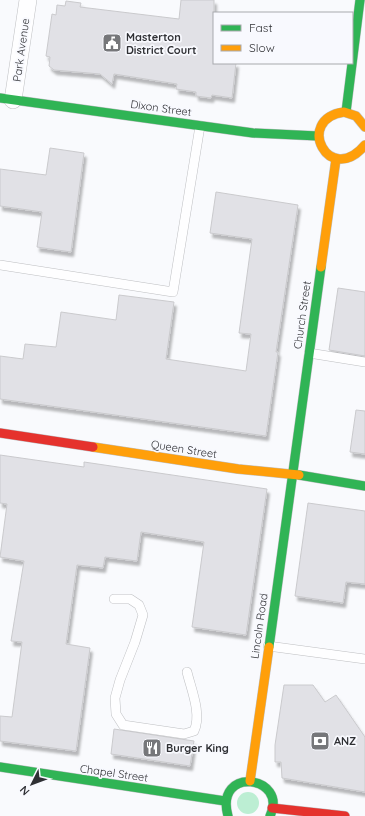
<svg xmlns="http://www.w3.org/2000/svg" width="365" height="816" font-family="Quicksand,sans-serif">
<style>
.green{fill:#bceed3}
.building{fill:#e1e1e6;stroke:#cacacd;filter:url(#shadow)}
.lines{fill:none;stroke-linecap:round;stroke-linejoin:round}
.lane-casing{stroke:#bebfc2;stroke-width:10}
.street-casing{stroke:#bebfc2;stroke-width:18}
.fast-casing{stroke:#bebfc2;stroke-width:10}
.slow-casing{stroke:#bebfc2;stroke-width:10}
.jam-casing{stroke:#bebfc2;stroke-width:10}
.lane{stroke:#fefeff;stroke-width:9}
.street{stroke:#fefeff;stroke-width:17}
.fast{stroke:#30b455;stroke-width:9}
.slow{stroke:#ff9f0a;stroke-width:9}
.jam{stroke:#e5322d;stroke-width:9}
.labels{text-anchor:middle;stroke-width:3.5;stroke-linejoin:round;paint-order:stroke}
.poi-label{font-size:11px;font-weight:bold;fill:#2f3034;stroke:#f8f9fe;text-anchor:start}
.street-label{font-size:11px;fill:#2f3034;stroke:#f8f9fe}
</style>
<defs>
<filter id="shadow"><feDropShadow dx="2.5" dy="4.5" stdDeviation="1" flood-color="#0004"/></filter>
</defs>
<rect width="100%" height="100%" fill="#f9fafd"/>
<circle class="green" cx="248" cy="803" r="11"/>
<g class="building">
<polygon points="181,0 214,0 214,63 236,63 232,98 212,95 211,98 196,96 196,92 176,89 177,84 114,74 112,84 100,74 54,70 49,66 50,57 46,56 52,14 56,15 57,5 65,6 66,1 81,3 80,7 179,19"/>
<polygon points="50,148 84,153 71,252 37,247 42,212 0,206 0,169 46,175"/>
<polygon points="216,192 298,205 276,352 278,352 266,436 0,399 0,356 23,359 25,344 56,347 61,312 116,320 119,295 174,302 166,359 246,371 251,334 239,333 252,239 210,233"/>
<polygon points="338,288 365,292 365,356 329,350"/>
<polygon points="356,410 365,411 365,454 350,452"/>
<polygon points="0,455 84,467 84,462 267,489 246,635 192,627 204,542 141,532 137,561 105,557 103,568 77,565 66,644 90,648 76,751 0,741 0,716 12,717 22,642 11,641 24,561 0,557 7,504 0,503"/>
<polygon points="308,503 365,511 365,584 346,582 343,603 295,596"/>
<polygon points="284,685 313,685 325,702 336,695 365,737 365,792 282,778 281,762 275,762 275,745"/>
<polygon points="114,729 194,741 190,766 111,754"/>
</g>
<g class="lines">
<defs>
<g id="lane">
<polyline points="0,265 173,292 200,126"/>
<polyline points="309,353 365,362"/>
<path d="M 114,599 L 130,599 L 139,605 L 143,615 L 135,642 L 120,680 L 115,698 L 116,714 L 123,725 L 184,734 L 194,731 C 202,714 191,689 187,672"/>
<polyline points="268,646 365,659"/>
</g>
<polyline id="street" points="13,100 28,0"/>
<g id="fast">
<polyline points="0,98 253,133 318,136"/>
<polyline points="346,112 360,0"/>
<polyline points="299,475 365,486"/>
<polyline points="269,647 321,267"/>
<polyline points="0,767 225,801"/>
<path d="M 228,816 C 214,765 289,776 270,816"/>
</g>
<g id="slow">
<path d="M 365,127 L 356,116 L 344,112 C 294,119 329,188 365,145"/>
<polyline points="321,267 336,159"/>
<polyline points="93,447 238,469 299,475"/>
<polyline points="250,781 269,647"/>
</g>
<g id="jam">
<polyline points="0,433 93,447"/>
<polyline points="272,808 345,816"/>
</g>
</defs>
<use href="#lane" class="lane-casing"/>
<use href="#street" class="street-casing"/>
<use href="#fast" class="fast-casing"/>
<use href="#slow" class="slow-casing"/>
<use href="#jam" class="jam-casing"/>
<use href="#lane" class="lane"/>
<use href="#street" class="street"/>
<use href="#fast" class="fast"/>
<use href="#slow" class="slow"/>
<use href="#jam" class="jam"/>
</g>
<defs>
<symbol id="civic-square" viewBox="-11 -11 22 22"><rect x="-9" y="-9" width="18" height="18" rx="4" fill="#76777a" stroke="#f8f9fe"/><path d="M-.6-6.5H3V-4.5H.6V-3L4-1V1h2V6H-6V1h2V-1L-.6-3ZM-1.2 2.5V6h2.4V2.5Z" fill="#fff"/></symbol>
<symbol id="bank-square" viewBox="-11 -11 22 22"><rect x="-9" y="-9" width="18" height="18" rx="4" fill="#76777a" stroke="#f8f9fe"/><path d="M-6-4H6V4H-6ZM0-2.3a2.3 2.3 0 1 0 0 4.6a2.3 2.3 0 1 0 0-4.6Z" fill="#fff"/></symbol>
<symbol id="restaurant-square" viewBox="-11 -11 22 22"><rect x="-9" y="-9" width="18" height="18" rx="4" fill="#76777a" stroke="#f8f9fe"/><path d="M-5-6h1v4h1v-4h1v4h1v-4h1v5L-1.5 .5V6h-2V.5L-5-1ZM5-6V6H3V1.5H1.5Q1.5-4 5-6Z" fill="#fff"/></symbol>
</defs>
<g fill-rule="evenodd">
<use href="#civic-square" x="101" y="32" width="22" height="22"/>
<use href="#bank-square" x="309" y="730" width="22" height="22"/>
<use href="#restaurant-square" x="141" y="737" width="22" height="22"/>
</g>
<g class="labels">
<g class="poi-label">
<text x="126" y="41">Masterton<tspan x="126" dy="13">District Court</tspan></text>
<text x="334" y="745">ANZ</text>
<text x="166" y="752">Burger King</text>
</g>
<g class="street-label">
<text transform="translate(21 50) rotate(-82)" y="4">Park Avenue</text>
<text transform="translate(161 108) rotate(8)" y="4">Dixon Street</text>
<text transform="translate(302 315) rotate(-82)" y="4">Church Street</text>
<text transform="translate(184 449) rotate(9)" y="4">Queen Street</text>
<text transform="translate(259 626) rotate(-82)" y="4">Lincoln Road</text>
<text transform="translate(114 773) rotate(8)" y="4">Chapel Street</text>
</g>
</g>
<rect x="213" y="12" width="140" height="52" fill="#f8f9fe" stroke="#a8a9ad"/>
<rect x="221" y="25" width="20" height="6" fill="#30b455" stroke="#a8a9ad"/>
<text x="249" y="32" font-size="12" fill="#2f3034">Fast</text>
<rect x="221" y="45" width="20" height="6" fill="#ff9f0a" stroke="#a8a9ad"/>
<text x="249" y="52" font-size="12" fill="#2f3034">Slow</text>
<g transform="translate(32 784) rotate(228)" stroke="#f8f9fe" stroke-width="3" paint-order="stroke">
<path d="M0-3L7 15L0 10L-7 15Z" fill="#2f3034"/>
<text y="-6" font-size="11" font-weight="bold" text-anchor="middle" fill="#2f3034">N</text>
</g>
</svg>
